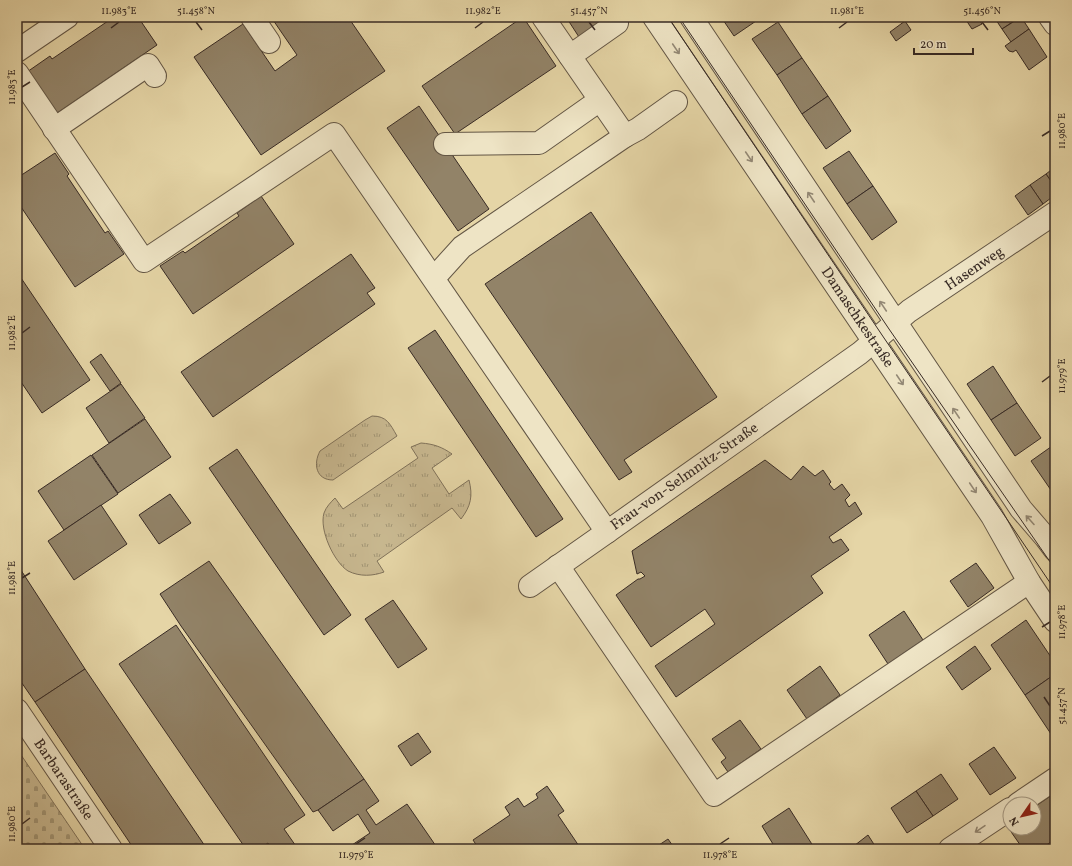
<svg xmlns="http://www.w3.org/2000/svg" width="1072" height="866" font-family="Vollkorn,serif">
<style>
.grass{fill:url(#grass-tufts);stroke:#80725a}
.cemetery{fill:url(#cemetery-stones);stroke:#80725a}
.building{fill:#928368;stroke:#382b25}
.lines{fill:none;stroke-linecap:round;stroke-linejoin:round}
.minor-casing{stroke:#635645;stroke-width:24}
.minor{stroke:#eee4c5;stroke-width:22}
.tram{stroke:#382b25;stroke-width:1}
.oneway{stroke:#938875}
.ticks{fill:none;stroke:#382b25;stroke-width:1.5}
.labels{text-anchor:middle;stroke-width:4;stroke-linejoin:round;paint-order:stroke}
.street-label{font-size:15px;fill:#382b25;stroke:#eee4c5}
.neatline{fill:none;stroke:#382b25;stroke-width:1.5}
.ticks-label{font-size:10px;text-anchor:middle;fill:#382b25}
</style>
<defs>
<pattern id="grass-tufts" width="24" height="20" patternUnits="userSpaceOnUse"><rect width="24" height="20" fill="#c8b890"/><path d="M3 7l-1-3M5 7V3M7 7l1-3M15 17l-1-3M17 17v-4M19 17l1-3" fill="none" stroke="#a39675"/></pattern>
<pattern id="cemetery-stones" width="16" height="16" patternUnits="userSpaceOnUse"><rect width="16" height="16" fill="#c8b890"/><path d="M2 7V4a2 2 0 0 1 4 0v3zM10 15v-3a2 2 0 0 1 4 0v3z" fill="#a39675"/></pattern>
</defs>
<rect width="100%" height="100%" fill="#e5d5a6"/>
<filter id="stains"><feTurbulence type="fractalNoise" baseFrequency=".005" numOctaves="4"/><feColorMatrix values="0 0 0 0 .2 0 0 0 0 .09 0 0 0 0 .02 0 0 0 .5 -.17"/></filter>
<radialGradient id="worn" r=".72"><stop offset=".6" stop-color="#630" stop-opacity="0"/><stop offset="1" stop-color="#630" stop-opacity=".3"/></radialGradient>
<g class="grass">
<path d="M 372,416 C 387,416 390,424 397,436 L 333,480 C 316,480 313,464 320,451 L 365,420 Z"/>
<path d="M 421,443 C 434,444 442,447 452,454 L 432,468 L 449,494 L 469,480 C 473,496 471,506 461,519 L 452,508 L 377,561 L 384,572 C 373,576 360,577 348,571 C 334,562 319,530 324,513 C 326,507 331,502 335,498 L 343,509 L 418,458 L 411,447 Z"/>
</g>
<polygon class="cemetery" points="17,749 85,849 17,849"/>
<g class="building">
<polygon points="105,17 138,17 157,45 56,114 27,72 50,56 52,59 108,21"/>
<polygon points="271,17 348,17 385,71 261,155 194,57 243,24 275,71 297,55"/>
<polygon points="523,17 556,66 455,134 422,86"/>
<polygon points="566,17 609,17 579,37"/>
<polygon points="721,17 757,17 759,19 734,36"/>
<polygon points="964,17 977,17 982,24 972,29"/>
<polygon points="994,17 1020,17 1002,29"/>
<polygon points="1021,17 1029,29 1011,42 1002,29"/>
<polygon points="905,21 911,30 896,41 890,32"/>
<polygon points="778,22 802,58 777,75 752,39"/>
<polygon points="1029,29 1047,57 1029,70 1016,50 1013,52 1009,51 1005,46"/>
<polygon points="802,58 828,96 802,114 777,75"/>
<polygon points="828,96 851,131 826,149 802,114"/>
<polygon points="419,106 489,209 458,231 387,128"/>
<polygon points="849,151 873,186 847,204 823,168"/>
<polygon points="55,153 69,174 67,176 105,233 108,231 124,254 75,287 17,201 17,178"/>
<polygon points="1055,167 1055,187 1046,174"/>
<polygon points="1046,174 1055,187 1055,195 1043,204 1030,185"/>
<polygon points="1030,185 1043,204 1028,215 1015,196"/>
<polygon points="873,186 897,222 872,240 847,204"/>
<polygon points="261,196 294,244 193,314 160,266 183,251 185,253 239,216 237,213"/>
<polygon points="591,212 717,397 624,460 632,472 619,480 485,284"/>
<polygon points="351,254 375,288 367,293 375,304 213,417 181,372"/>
<polygon points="17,272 90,380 42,413 17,376"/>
<polygon points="435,330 563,519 536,537 408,348"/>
<polygon points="101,354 121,383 110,391 90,362"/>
<polygon points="993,366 1017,403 991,420 967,384"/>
<polygon points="121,384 145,418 109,443 86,408"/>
<polygon points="1017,403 1041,438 1015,456 991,420"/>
<polygon points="145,419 171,457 118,493 92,455"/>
<polygon points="1055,444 1055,496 1031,461"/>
<polygon points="237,449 351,615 324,635 209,468"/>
<polygon points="91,455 118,494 64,530 38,491"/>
<polygon points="765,460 791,480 803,466 815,476 823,470 831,482 829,484 834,490 842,484 850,495 845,500 849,507 855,502 862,514 829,537 833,543 841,539 849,550 811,576 823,593 676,697 655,666 715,624 705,609 651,647 616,595 638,579 640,579 645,576 641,572 637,574 632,551"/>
<polygon points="170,494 191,523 159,544 139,515"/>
<polygon points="101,505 127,544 74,580 48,541"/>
<polygon points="209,561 364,779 318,810 313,812 181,626 160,594"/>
<polygon points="976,563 994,588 968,607 950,581"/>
<polygon points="17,564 85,669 35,702 17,676"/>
<polygon points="393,600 427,649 398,668 365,619"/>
<polygon points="904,611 923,640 888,664 869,635"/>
<polygon points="1026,620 1055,663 1055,674 1025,695 991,645"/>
<polygon points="176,625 305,815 284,829 298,849 272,849 268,843 259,849 246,849 119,664"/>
<polygon points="975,646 991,669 962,690 946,667"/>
<polygon points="820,666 840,695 807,719 787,690"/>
<polygon points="85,669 207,849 134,849 35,702"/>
<polygon points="1055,674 1055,740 1025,695"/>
<polygon points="740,720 761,749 728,772 721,762 726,758 712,739"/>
<polygon points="418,733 431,752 411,766 398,746"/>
<polygon points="994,747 1016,778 990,795 969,764"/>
<polygon points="941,774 958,799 933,816 916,791"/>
<polygon points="364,779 379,801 366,810 376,825 407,804 438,849 346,849 370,833 358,814 333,831 318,810"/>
<polygon points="547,786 564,811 558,815 581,849 479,849 473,840 510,815 505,807 518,798 524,807 538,798 536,794"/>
<polygon points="916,791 933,816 907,833 891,808"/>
<polygon points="1055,793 1055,839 1041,849 1023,849 1007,826 1010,824 1010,828 1034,828 1034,807"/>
<polygon points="789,808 815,849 776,849 762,826"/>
<polygon points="868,835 877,849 850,849"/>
<polygon points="668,839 675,849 653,849"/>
</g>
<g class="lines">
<defs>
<g id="minor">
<polyline points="252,17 269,42"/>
<polyline points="654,17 992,516 1029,582 1055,621"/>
<polyline points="691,17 1021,509 1046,538 1055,550"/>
<polyline points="1050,17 1055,24"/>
<polyline points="17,51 67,17"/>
<polyline points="570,56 617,23"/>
<polyline points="17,73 144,261 334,134 607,532 860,353 909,311 1055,213"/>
<polyline points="54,129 148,65 155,76"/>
<polyline points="625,136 638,129 676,102"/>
<polyline points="445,144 539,143 600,100"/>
<polyline points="434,278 462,247 625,136 543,17"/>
<polyline points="558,566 714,795 1029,582"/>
<polyline points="530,586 607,532"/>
<polyline points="17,710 111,849"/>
<polyline points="1018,804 1055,779"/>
<polyline points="950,849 1010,809"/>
</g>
</defs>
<use href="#minor" class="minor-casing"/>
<use href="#minor" class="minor"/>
<g class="tram">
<polyline points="668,17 882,335 1055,590"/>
<polyline points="679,17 889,329 1055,569"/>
</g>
</g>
<defs><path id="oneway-shaft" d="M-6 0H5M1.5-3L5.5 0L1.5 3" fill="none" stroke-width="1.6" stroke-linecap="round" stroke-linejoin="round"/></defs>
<g class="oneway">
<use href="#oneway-shaft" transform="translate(676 49) rotate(56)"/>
<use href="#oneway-shaft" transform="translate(749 157) rotate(56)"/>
<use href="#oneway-shaft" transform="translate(811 197) rotate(-124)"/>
<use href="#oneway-shaft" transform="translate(883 306) rotate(-124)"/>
<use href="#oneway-shaft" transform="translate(900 380) rotate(56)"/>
<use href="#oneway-shaft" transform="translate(956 413) rotate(-124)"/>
<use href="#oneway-shaft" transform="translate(973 488) rotate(56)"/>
<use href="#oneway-shaft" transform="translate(1030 520) rotate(-132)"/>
<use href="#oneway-shaft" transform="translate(980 829) rotate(146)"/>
</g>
<path class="ticks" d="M 196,22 L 202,30M 589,22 L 595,30M 982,22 L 988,30M 111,28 L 119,22M 475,28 L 483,22M 839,28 L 847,22M 22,87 L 30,82M 1042,136 L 1050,131M 22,333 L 30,327M 1042,382 L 1050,376M 22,578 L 30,573M 1042,627 L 1050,622M 1044,697 L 1050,706M 22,824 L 30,818M 356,844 L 365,838M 720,844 L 729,838"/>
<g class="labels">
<g class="street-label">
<text transform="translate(974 268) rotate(-34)" y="5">Hasenweg</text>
<text transform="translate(858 317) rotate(56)" y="5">Damaschkestraße</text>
<text transform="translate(684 476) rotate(-35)" y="5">Frau-von-Selmnitz-Straße</text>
<text transform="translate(64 779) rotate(56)" y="5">Barbarastraße</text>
</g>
</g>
<rect width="1072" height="866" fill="none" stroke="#e5d5a6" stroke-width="44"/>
<g transform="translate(1022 816) rotate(236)"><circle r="19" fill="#eee4c5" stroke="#a59a85"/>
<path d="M0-3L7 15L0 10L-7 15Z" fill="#8f2418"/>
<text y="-6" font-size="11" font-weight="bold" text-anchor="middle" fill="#382b25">N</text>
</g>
<path d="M914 48v6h59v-6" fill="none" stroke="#382b25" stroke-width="2"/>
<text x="920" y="48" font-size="12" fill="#382b25" stroke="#eee4c5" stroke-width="3" paint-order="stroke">20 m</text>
<rect x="22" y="22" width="1028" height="822" class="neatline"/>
<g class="ticks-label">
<text x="119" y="14">11.983°E</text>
<text x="196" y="14">51.458°N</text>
<text x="483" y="14">11.982°E</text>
<text x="589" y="14">51.457°N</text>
<text x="847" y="14">11.981°E</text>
<text x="982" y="14">51.456°N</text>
<text transform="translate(11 87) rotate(-90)" y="4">11.983°E</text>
<text transform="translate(1061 131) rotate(-90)" y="4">11.980°E</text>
<text transform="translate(11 333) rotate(-90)" y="4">11.982°E</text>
<text transform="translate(1061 376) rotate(-90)" y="4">11.979°E</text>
<text transform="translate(11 578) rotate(-90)" y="4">11.981°E</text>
<text transform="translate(1061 622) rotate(-90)" y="4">11.978°E</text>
<text transform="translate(1061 706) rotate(-90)" y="4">51.457°N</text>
<text transform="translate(11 824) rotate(-90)" y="4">11.980°E</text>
<text x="356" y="858">11.979°E</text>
<text x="720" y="858">11.978°E</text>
</g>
<rect width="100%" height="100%" filter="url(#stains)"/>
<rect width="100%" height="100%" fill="url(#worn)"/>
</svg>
